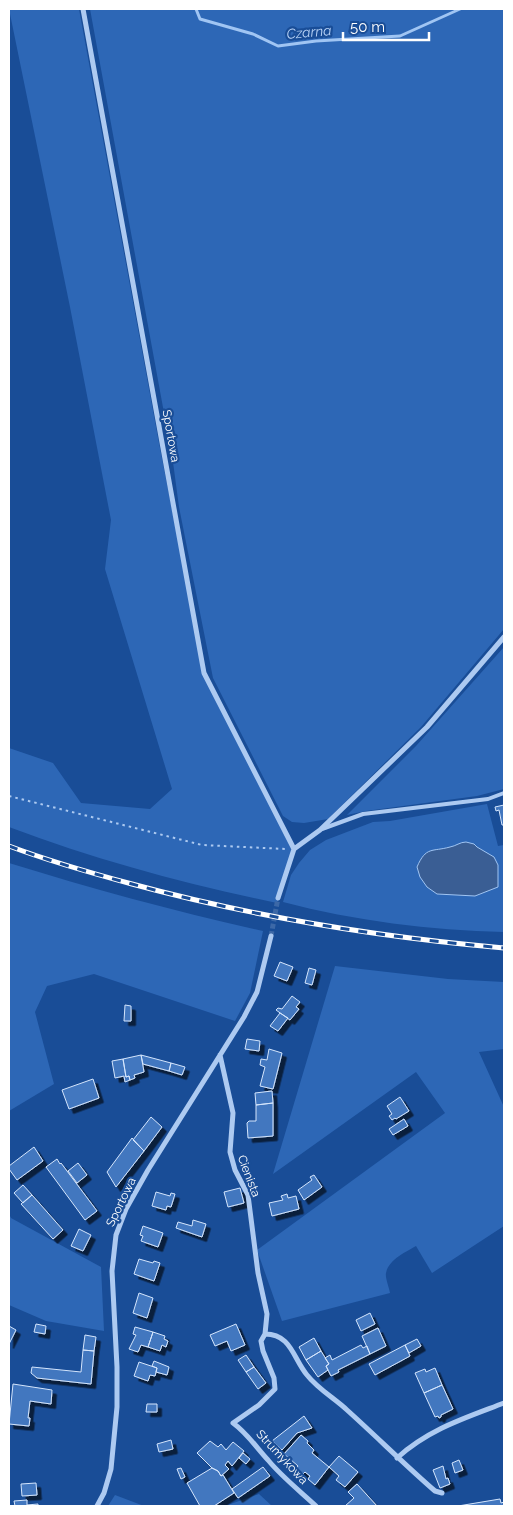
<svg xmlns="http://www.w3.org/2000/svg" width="513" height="1515" viewBox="0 0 513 1515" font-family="Raleway,sans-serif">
<defs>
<filter id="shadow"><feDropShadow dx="4.5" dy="4.5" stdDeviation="0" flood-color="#0009"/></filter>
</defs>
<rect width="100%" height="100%" fill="#194d97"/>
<!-- green -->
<path fill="#2d67b6" d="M9,9H79L159,443L204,673L294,849L277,903C186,884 96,860 9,827V748L53,763L81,803L150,809L172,789L105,569L111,520L70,307Z
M90,9H504V629L421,727L328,819L304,823L292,822L283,816L213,678L179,507L173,462Z
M504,647V789L477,796L366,811L347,815L416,746Z
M487,804L498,846L504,845V932C430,930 355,921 283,902L291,875L299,863L310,850L326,840L373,822L390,821Z
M9,863C93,889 177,912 263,931L250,993L235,1021L94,974L47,986L35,1012L54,1084L9,1111Z
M335,966L448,979L504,982V1049L479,1052L504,1107V1226L432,1273L416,1246C406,1252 389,1259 386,1273C385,1278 389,1287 390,1293L282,1321L257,1250L445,1113L416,1072L273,1174Z
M9,1214L11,1218L101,1267L104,1331L46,1321L9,1305Z
M259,1494L272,1506H225Z
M115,1495L144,1506H108Z"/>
<!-- water -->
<path fill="#3a5e94" stroke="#a0c5f3" d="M466,842L474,844L477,847L494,857L498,865V887L475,896L437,894L427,887L420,877L417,867C426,846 432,852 450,847C456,846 460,842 466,842Z"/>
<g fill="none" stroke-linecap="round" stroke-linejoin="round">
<!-- stream -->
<path stroke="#a0c5f3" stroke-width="3" d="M196,9L200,19L253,34L278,46L316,41L400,36L460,9"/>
</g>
<!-- building -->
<path fill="#4277bf" stroke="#d4e5fc" filter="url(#shadow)" d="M504,805V825H502L499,810L496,811L495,807Z
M280,962L293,967L287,981L274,976Z
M309,968L316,970L312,985L305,983Z
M292,996L300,1002L296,1007L299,1009L290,1020L276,1010L278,1008L282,1009Z
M125,1005L131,1006V1021H124Z
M280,1013L288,1018L278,1031L270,1026Z
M247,1039L260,1041L259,1051L245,1049Z
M269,1049L282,1053L273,1089L260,1086L265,1067L260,1065L261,1059L267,1060Z
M141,1055L171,1063L169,1071L143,1064Z
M141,1055L144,1072L134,1075L135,1078L130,1080L129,1076L126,1077L123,1059Z
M123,1059L126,1077L129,1076L130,1080L125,1082L124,1076L115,1078L112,1061Z
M171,1063L185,1067L182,1075L169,1071Z
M93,1079L99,1098L69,1109L62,1090Z
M272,1091L273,1103L256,1105L255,1093Z
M400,1097L409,1111L396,1119L395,1118L392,1120L389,1116L392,1114L387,1106Z
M273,1103V1136L248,1138L247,1123L249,1121H256V1105Z
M151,1117L162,1127L144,1151L133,1140Z
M404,1119L408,1126L393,1135L389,1129Z
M132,1138L144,1151L116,1187L107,1172Z
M34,1147L43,1161L17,1180L9,1169V1166Z
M57,1159L60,1164L61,1163L97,1211L85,1220L46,1167Z
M78,1163L87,1175L77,1183L68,1171Z
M314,1175L322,1187L304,1200L298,1190L312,1180L310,1177Z
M23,1185L32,1195L23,1203L14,1193Z
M240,1188L244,1203L228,1207L224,1192Z
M156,1192L170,1196L171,1193L175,1194L171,1207L167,1206L166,1210L152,1206Z
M287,1194L288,1198L296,1196L299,1209L272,1216L269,1203L283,1200L281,1196Z
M32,1195L63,1230L53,1239L21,1204Z
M193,1220L206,1224L202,1237L176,1228L178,1222L192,1226Z
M143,1226L163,1233L158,1247L141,1241L143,1236L140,1235Z
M79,1229L91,1235L83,1251L71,1246Z
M139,1259L153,1263L154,1261L160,1263L154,1281L134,1274Z
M139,1293L153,1298L147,1318L133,1313Z
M370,1313L375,1324L361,1331L356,1320Z
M36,1324L46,1326L45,1334L34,1332Z
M236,1324L245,1345L231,1351L227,1341L215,1346L210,1335Z
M9,1326L16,1330L9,1344Z
M135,1327L153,1332L148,1347L141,1345L138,1352L129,1349L136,1335L133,1334Z
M378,1328L386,1346L370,1354L362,1336Z
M153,1332L165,1336L164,1339L168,1341L166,1347L162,1345L160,1351L148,1347Z
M85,1335L96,1337L94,1351L83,1350Z
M314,1338L321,1351L306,1360L299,1347Z
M417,1339L421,1346L409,1353L405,1345Z
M361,1345L363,1348L367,1346L370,1354L338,1370L339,1372L331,1376L326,1366L329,1364L325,1358L330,1355L332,1360Z
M405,1345L410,1356L375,1375L369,1364Z
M83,1350L94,1351L91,1384L37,1378L31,1373L32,1367L81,1372Z
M321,1351L329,1364L326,1366L328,1370L318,1377L306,1360Z
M246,1355L254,1367L246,1372L238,1360Z
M154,1361L169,1367L167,1375L156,1372L157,1368L152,1366Z
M139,1362L157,1368L155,1376L150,1375L148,1381L134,1376Z
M254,1367L266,1383L258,1389L246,1372Z
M435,1368L442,1385L424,1393L415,1373L425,1369L426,1372Z
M13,1384L52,1390L51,1404L30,1401L28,1418H30L29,1426L9,1424Z
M442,1385L453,1409L441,1415V1417L439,1418L438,1416L435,1417L424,1393Z
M147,1404H157V1412H146Z
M304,1416L312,1428L297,1433L282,1450L272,1441Z
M301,1435L308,1441L307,1443L314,1450L312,1453L329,1467L315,1485L308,1479L310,1476L305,1472L302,1475L296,1469L298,1466L284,1454Z
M171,1440L173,1449L159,1452L157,1444Z
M210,1441L218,1447L221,1444L226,1450L233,1442L244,1451L232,1466L228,1461L225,1465L229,1469L221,1476L218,1471L212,1468L197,1453Z
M243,1453L250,1459L246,1464L239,1458Z
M339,1456L358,1472L345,1487L336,1480L339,1476L329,1467Z
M459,1460L463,1470L455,1473L452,1463Z
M443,1466L446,1479L448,1478L450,1484L440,1488L433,1470Z
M263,1467L270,1476L238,1498L232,1489Z
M181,1468L185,1477L181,1479L177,1469Z
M212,1468L218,1471L221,1476L223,1475L234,1493L214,1506H200L187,1483Z
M36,1483L37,1495L22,1496L21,1484Z
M357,1484L377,1506H345L354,1498L348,1492Z
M500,1499L501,1503L504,1502V1506H458Z
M27,1500V1505L38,1504V1506H15L14,1501Z"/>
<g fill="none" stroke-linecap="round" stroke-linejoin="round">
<!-- street-tunnel -->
<path stroke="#3c68a7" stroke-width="5" stroke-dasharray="5 2.5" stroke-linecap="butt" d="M271,936L278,898"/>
<!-- path -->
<path stroke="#adcaf1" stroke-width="2" stroke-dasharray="2.5 4" stroke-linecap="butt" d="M9,796L202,845L285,849"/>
<!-- lane -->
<path stroke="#adcaf1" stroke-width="4" d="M322,829L363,814L488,799L504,793"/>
<!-- street -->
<path stroke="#adcaf1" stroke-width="5" d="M83,9L204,673L294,849
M278,898L294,849L320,830L427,727L504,637
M220,1055L233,1113L230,1152L235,1170L248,1195L258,1273L267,1314L265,1334
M397,1458C429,1429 465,1418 504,1403
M97,1506L104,1493L111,1469L117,1407V1367L112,1271L116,1235L126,1209L148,1170L244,1017L257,992L271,936
M316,1506C300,1491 282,1477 268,1460C256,1447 247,1433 233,1423L259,1405L275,1389L274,1378L263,1351L261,1341L265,1334C291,1334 293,1358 307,1375C318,1389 334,1398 347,1410C377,1437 405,1465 435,1491L442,1493"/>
<defs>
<path id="rail" d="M9,846C49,861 91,873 132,884C254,917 378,937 504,948"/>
</defs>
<!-- rail casing -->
<use href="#rail" stroke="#fff" stroke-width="5"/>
<!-- rail -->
<use href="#rail" stroke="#194d97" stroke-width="3" stroke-dasharray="9" stroke-linecap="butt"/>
</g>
<g text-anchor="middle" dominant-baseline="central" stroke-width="4.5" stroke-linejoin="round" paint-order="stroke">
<!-- street labels -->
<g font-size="12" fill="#fff" stroke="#194d97">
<text transform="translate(171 436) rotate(80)">Sportowa</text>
<text transform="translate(249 1176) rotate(69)">Cienista</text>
<text transform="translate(121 1202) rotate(-64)">Sportowa</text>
<text transform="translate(282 1457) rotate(47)">Strumykowa</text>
</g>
<!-- water labels -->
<g font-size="14" font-style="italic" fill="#bad4f7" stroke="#194d97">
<text transform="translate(309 32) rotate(-5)">Czarna</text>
</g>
</g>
<!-- border -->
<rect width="513" height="1515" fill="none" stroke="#ffffff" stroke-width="20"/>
<!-- scale -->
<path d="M343 32v8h86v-8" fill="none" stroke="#ffffff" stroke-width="2.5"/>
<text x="350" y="32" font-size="15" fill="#ffffff" stroke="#194d97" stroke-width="4" paint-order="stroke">50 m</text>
</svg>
